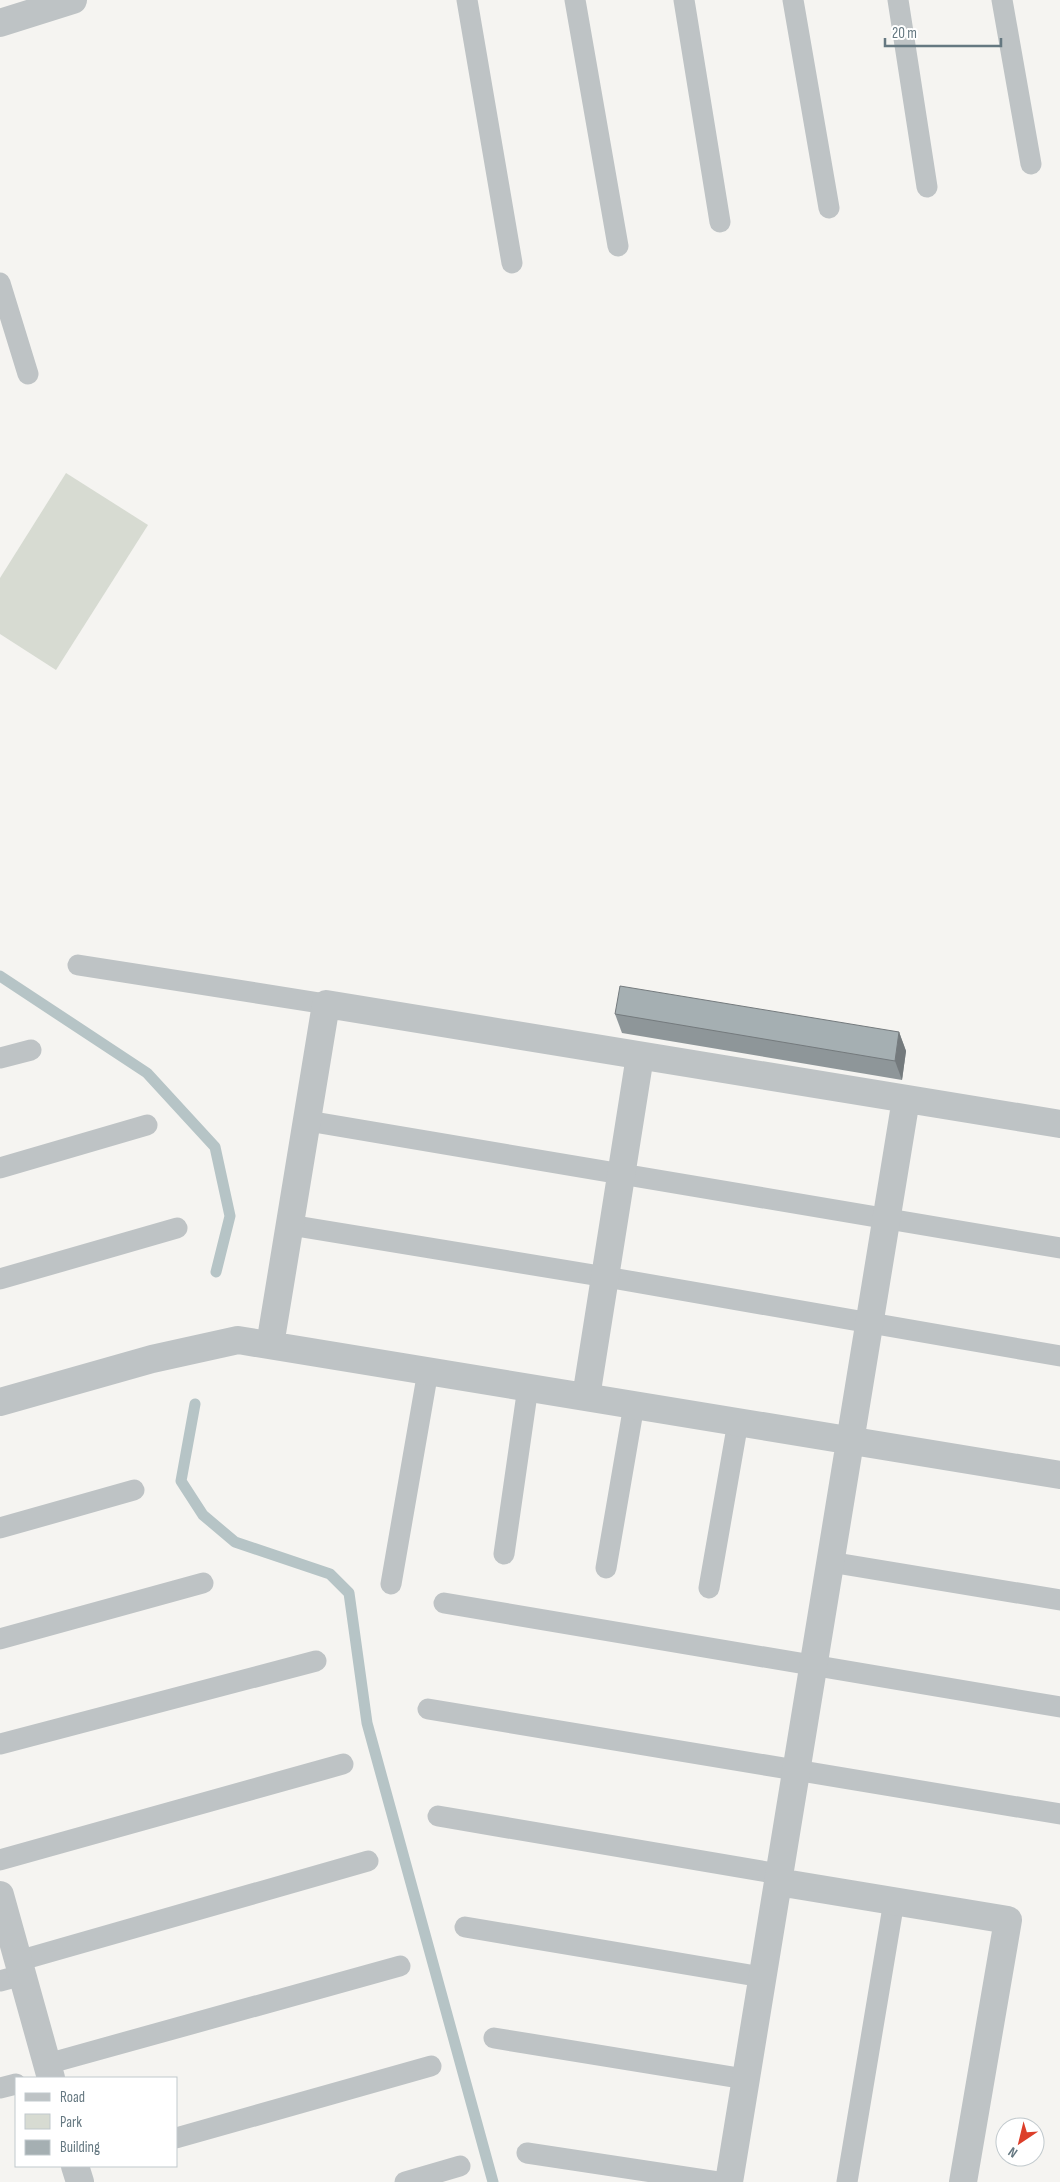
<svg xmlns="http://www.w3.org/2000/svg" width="1060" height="2182" viewBox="0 0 1060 2182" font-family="'Sofia Sans Condensed',sans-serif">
<rect width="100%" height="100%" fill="#f5f4f1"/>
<!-- green -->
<path fill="#d7dbd2" d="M66,473L148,525L56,670L0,634V578Z"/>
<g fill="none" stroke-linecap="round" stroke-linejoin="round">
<!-- stream -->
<path stroke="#b6c4c6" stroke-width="11" d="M0,976L147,1073L215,1147L230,1216L216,1272
M195,1404L181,1481L203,1515L235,1542L330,1574L349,1593L367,1723L493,2182"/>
<!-- service -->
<path stroke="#bec3c5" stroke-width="21" d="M467,0L512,263
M575,0L618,246
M684,0L720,222
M793,0L829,208
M898,0L927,187
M1002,0L1031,164
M0,283L28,374
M78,965L326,1004
M0,1058L31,1050
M308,1121L1060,1248
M0,1168L147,1125
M290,1225L606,1277L1060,1356
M0,1279L177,1228
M0,1528L134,1490
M504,1554L528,1387
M830,1562L1060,1600
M606,1568L634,1405
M391,1584L428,1371
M709,1588L738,1422
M444,1603L1060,1707
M0,1639L203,1583
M428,1709L1060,1814
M0,1744L316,1661
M438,1816L779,1874
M0,1860L343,1764
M465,1927L762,1977
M18,1961L368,1861
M0,1981L22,1975
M494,2038L745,2079
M47,2064L400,1966
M0,2088L16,2084
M176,2138L431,2066
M527,2153L718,2182
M405,2182L460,2166
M847,2182L894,1901"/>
<!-- minor -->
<path stroke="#bec3c5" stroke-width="28" d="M0,23L73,0
M270,1345L326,1004L1060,1124
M586,1397L640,1056
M0,1402L152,1359L238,1340L1060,1475
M778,1882L1008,1920L963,2182
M0,1895L51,2078
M75,2166L80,2182
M729,2182L906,1099"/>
</g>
<!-- wall -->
<path fill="#8e9699" d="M615,1014L899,1032L906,1051L902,1080L622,1033Z"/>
<!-- shaded-wall -->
<path fill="#747a7d" d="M899,1032L906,1051L902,1080L895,1061Z"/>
<!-- building -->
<path fill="#a5afb2" stroke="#747a7d" d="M620,986L899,1032L895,1061L615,1014Z"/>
<!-- legend -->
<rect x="15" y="2077" width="162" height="90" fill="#ffffff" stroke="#c1c9cd"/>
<rect x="25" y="2093" width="25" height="8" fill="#bec3c5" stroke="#c1c9cd"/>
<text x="60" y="2102" font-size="15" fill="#657881">Road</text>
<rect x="25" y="2114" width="25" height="15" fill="#d7dbd2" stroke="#c1c9cd"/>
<text x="60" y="2127" font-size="15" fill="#657881">Park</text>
<rect x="25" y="2140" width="25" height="15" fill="#a5afb2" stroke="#c1c9cd"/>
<text x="60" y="2152" font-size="15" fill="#657881">Building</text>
<!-- north arrow -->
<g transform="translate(1020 2142) rotate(215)"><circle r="24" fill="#ffffff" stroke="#c1c9cd"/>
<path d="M0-4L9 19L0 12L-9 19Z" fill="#dc3e2a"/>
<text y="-8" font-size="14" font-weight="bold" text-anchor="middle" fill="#657881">N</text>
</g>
<!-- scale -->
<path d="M885 38v8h116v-8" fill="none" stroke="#657881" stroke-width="2.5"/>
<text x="892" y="38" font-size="15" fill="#657881" stroke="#ffffff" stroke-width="4" paint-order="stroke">20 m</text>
</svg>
